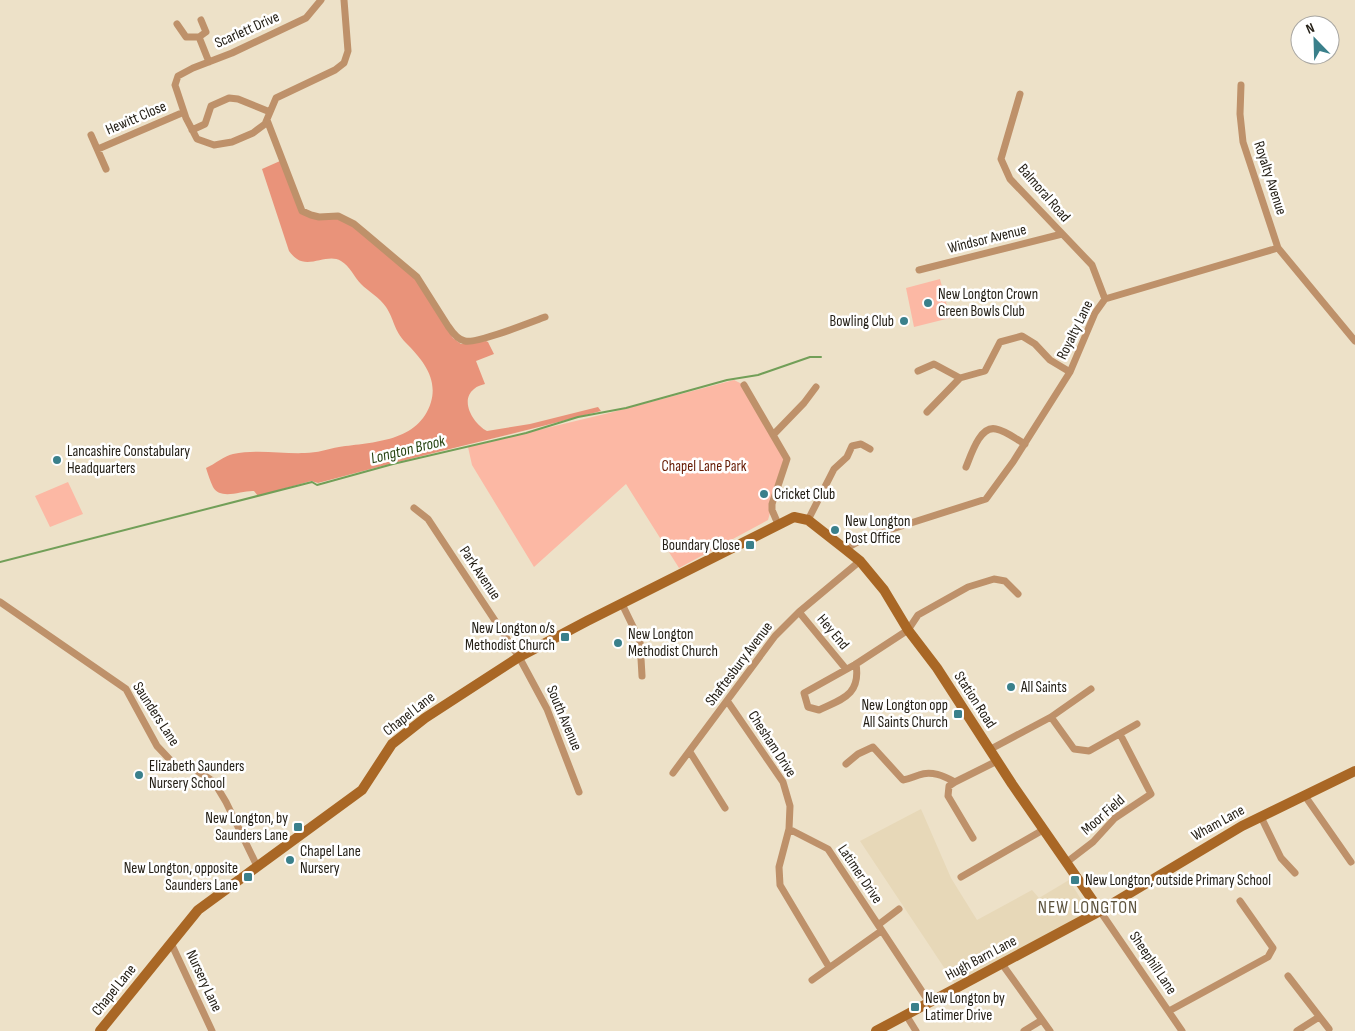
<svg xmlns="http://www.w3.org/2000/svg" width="1355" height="1031" viewBox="0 0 1355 1031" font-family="'Sofia Sans Condensed',sans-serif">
<rect width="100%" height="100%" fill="#ede1c8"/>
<!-- built -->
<path fill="#e7d8b8" d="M921,809L951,878L977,920L1032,890L1039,898L1069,880L1089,912L955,984L860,841Z"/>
<!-- green -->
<path fill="#fcb8a4" d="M940,279L950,318L914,327L906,288Z
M734,380L744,385L786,456L768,520L679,568L626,484L534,567L472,465L468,447L609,413Z
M68,482L83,514L50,527L35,496Z"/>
<!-- forest -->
<path fill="#e9937a" d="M280,161L299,210L335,218L351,224L415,278L453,338L461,344L486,341L488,342L494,354L476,361L485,384C482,385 477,386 474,389C459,401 474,424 487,431L530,424L598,407L601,411C507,436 412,457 318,483L311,481L258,496L254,491C242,490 221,501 213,487C210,481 208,474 206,468C215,464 224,456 233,454C257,449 282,454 305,453C317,453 328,449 339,447C373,442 419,442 431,402C438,378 422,359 406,343C393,329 395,321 386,307C380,298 368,291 361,284C354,277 350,266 341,261C328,253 310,268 297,259C294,257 291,254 289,251L262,169Z"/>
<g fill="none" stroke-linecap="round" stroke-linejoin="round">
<!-- stream -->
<path stroke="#729f58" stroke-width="2" d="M0,562L312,482L317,485L393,464L526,433L578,417L626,408L727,380L758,375L810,357H821"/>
<!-- street -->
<path stroke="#be916a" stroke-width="7" d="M321,0L306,18L232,53L193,68L178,76L175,85L186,118L197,139L214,145L232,142L253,133L265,124L276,98L335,70L344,63L348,51L344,0
M201,20L206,32L199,37L209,62
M177,24L186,37H199
M1241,85L1240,114L1243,142L1278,248L1355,341
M1020,94L1001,159L1010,179L1092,265L1105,299
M267,120L302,211L311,215L319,217L338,216L354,224L366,234L417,277L448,326C452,332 458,340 465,341C477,344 531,322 545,317
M192,130L205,124L211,106L229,98L238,99L270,112
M91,135L106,169
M98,149L184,112
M919,270L1062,234
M918,371L934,364L960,378
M744,385L787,459L772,504V510L778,524
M927,412L960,378L985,371L1000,342L1022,336L1035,344L1050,360L1070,372
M773,435L804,403L816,387
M966,467C971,455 980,425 996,429C1006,431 1016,439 1025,444
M414,508L428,519L519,657L547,709L579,792
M808,520L834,469L847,457L852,446L861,444L870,449
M845,549L867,537L986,499L1013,462L1070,372L1095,313L1105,299L1278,248
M0,602L126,689L157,746L173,763L196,770L214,782L226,802L257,866
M622,604L640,641L642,676
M799,612L846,669
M856,664C861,695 842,699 819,710L808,707L804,693L856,664L908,630L918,615L968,587L994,579L1005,581L1018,594
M728,702L783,782L790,806L789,829L779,867L780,885L829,967
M1051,717L1074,749L1089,751L1137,724
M989,750L1051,717L1091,689
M690,752L725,808
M846,764L858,754L873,747L903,780C909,779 913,777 919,775C931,770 944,776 955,782L997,761
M673,773L775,636L799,612L860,561
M955,782L949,786L948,796L973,838
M1305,796L1351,862
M1261,817L1281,858L1295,873
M789,829L828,849L929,1002
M1067,862L1093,842L1115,818L1151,794L1120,734
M961,877L1043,830
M1100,911L1182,1031
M878,925L899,909
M171,943L212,1031
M1002,964L1050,1031
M1288,976L1329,1029
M812,980L881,931
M1169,1011L1268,957L1273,948L1240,901
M906,1015L916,1031
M1024,1031L1042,1020
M1297,1031L1319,1017"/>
<!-- secondary -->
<path stroke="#a96725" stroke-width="10" d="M100,1031L198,910L362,790L392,744L425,718L519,657L587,621L794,517L808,520L845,549L860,561L884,590L908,630L937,668L1012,784L1100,911
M876,1031L1100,911L1242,826L1355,771"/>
</g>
<!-- markers -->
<g fill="#3a808b" stroke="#fff" stroke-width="2">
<circle cx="928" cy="303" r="5"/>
<circle cx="904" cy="321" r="5"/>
<circle cx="57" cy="460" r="5"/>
<circle cx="764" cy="494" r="5"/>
<circle cx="835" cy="530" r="5"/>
<rect x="745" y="540" width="10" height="10" rx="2.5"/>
<rect x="560" y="632" width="10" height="10" rx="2.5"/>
<circle cx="618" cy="643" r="5"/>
<circle cx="1011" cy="687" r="5"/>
<rect x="953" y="709" width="10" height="10" rx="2.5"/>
<circle cx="139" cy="775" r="5"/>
<rect x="293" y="822" width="10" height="10" rx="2.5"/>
<circle cx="290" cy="860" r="5"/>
<rect x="243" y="872" width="10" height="10" rx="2.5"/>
<rect x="1070" y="875" width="10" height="10" rx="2.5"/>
<rect x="910" y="1002" width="10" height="10" rx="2.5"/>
</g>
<g text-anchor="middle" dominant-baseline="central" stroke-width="5" stroke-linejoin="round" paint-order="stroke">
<!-- street labels -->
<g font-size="15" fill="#252017" stroke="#fff">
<text transform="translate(247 30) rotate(-24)">Scarlett Drive</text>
<text transform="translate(136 118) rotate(-23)">Hewitt Close</text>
<text transform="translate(1270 178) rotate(72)">Royalty Avenue</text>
<text transform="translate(1044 193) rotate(49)">Balmoral Road</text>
<text transform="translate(987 239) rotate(-14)">Windsor Avenue</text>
<text transform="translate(1075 330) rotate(-64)">Royalty Lane</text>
<text transform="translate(480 573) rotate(56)">Park Avenue</text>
<text transform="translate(833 632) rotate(50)">Hey End</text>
<text transform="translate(739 664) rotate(-53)">Shaftesbury Avenue</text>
<text transform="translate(975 700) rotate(57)">Station Road</text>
<text transform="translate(156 714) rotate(57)">Saunders Lane</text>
<text transform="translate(409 714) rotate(-38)">Chapel Lane</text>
<text transform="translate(564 718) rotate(67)">South Avenue</text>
<text transform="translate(772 744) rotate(57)">Chesham Drive</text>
<text transform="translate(1103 815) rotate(-41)">Moor Field</text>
<text transform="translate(1218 823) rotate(-29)">Wham Lane</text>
<text transform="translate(860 874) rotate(56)">Latimer Drive</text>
<text transform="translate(981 958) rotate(-28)">Hugh Barn Lane</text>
<text transform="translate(1153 963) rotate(56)">Sheephill Lane</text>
<text transform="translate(204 981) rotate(65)">Nursery Lane</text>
<text transform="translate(114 990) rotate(-51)">Chapel Lane</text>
</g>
<!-- poi labels -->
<g font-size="15" fill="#252017" stroke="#fff" text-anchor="start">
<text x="938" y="294">New Longton Crown<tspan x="938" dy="17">Green Bowls Club</tspan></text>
<text x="894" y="321" text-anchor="end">Bowling Club</text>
<text x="67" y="451">Lancashire Constabulary<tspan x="67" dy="17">Headquarters</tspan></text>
<text x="774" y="494">Cricket Club</text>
<text x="845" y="521">New Longton<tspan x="845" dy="17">Post Office</tspan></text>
<text x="740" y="545" text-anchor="end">Boundary Close</text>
<text x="555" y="628" text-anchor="end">New Longton o/s<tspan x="555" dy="17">Methodist Church</tspan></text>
<text x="628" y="634">New Longton<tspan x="628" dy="17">Methodist Church</tspan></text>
<text x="1021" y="687">All Saints</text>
<text x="948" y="705" text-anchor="end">New Longton opp<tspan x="948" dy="17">All Saints Church</tspan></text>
<text x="149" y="766">Elizabeth Saunders<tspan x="149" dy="17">Nursery School</tspan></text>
<text x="288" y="818" text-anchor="end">New Longton, by<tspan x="288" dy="17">Saunders Lane</tspan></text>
<text x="300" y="851">Chapel Lane<tspan x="300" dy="17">Nursery</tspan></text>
<text x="238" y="868" text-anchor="end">New Longton, opposite<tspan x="238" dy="17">Saunders Lane</tspan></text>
<text x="1085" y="880">New Longton, outside Primary School</text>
<text x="925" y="998">New Longton by<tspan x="925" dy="17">Latimer Drive</tspan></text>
</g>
<!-- park labels -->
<g font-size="15" fill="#661b03" stroke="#fff">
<text x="704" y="466">Chapel Lane Park</text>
</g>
<!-- water labels -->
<g font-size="16" font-style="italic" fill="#264311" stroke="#fff">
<text transform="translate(408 450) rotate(-14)">Longton Brook</text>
</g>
<!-- quarter labels -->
<g font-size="18" letter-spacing="1" fill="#5d533d" stroke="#fff">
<text x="1088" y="907">NEW LONGTON</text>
</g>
</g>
<!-- north arrow -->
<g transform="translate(1315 40) rotate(337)"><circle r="24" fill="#ffffff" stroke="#a8a6a2"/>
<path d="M0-4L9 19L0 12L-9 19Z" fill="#3a808b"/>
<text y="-8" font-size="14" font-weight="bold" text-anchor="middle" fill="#252017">N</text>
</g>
</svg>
